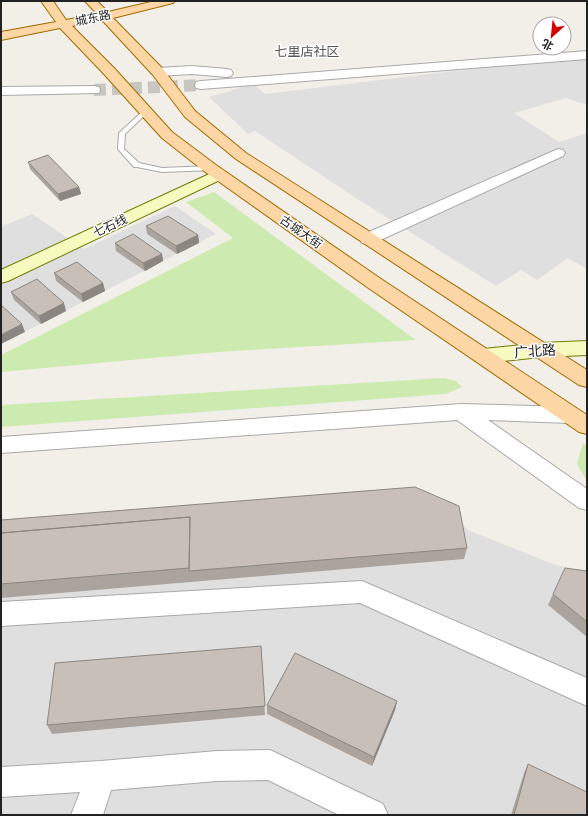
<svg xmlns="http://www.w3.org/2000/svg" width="588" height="816" viewBox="0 0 588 816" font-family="'Roboto Condensed','Noto Sans SC',sans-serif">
<rect width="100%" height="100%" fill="#f2efe9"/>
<!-- residential -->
<path fill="#e0dfdf" d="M587,55V105L566,98L514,113L559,142L587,133V269L568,258L537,280L521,270L496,286L359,200L255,131L248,134L209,97L253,84L265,94Z
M175,206L216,234L1,344V227L32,214L84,249Z
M456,517L468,530L555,565L587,571V815H1V531Z"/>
<!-- grass -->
<path fill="#cdebb0" d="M214,192L416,340L218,352L1,372V355L233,238L186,202Z
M444,378L456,381L462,387L446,394L1,427V405Z
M583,443L587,446V481L577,464Z"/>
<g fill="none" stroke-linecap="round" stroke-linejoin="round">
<!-- street-tunnel -->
<path stroke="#c8c6c1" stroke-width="12" stroke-dasharray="12 6" stroke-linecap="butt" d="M94,90L201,85"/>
<defs>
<path id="lane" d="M143,111L148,112L125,134L124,149L139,163L162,168L210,166H213V170L162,172L137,167H134L118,149L119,133Z"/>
<path id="street" d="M587,51V59L201,89L196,88L195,85L196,82L201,81Z
M192,66L227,69L231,70L233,73L231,76L227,77L192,74L158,76L154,75L152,72L154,69L158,68Z
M94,86L99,87L100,90L99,93L1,95V87Z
M558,149L563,150L565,153L563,156L374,243L368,244L362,243L360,239L362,235Z
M461,404L570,407L577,410L581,415L577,420L570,423L488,420L587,489V510L579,508L457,420L1,453V437Z
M362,581L587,678V706L360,603L1,626V602Z
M270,750L383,804L388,815H339L268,780L217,781L111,790L103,815H71L80,792L1,797V767L101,761L217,751Z"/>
<path id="secondary" d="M218,170L224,172L226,175L224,178L8,281L1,283V270Z
M587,341V355L541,357L483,363L476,361L473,356L476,351L483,349L541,343Z"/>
<path id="primary" d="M41,1H53L66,20L97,14L85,1H97L108,12L155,1H175L173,3L113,18L163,69L195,111L246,153L587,370V387L579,385L236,159L185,117L153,75L102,20L72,26L114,68L172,132L216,165L381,279L587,415V434L579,432L367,287L204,171L162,138L104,74L60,28L1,40V32L56,22Z"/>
</defs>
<!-- lane casing -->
<use href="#lane" stroke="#a9a9a9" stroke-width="2"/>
<!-- street casing -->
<use href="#street" stroke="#a9a9a9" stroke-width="2"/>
<!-- secondary casing -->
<use href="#secondary" stroke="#707d05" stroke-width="2"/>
<!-- primary casing -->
<use href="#primary" stroke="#a06b00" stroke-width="2"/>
<!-- lane -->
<use href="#lane" fill="#fff" fill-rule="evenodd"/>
<!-- street -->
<use href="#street" fill="#fff" fill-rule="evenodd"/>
<!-- secondary -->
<use href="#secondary" fill="#f7fabf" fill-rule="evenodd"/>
<!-- primary -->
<use href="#primary" fill="#fcd6a4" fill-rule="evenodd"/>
</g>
<!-- wall -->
<path fill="#aba49e" d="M28,162L79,187L81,194L60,201L30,169Z
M146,226L198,235L199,243L177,254L147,234Z
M115,243L162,254L163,261L145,271L116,251Z
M54,273L103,283L105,291L83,302L56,281Z
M11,292L66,311L41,324L14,300Z
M1,520L467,548L464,559L1,598Z
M587,571V637L548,605L553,594Z
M261,646L265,715L52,734L47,725Z
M397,701L395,710L372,766L267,714V705Z
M528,764L587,815H511L524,773Z"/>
<!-- shaded-wall -->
<path fill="#8b8681" d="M79,187L81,194L60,201L58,194Z
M198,235L199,243L177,254L176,246Z
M162,254L163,261L145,271L143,263Z
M103,283L105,291L83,302L81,294Z
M64,303L66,311L41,324L39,316Z
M22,324L25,332L1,344V335Z
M397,701L395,710L372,766L374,757Z"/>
<!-- building -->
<path fill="#c7bfb8" stroke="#8b8681" d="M48,155L79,187L58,194L28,162Z
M168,216L198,235L176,246L146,226Z
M133,234L162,254L143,263L115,243Z
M77,262L103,283L81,294L54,273Z
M37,279L64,303L39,316L11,292Z
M1,305L22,324L1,335Z
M415,487L459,506L467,548L189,571L190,517L1,533V520Z
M190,517L189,568L1,584V533Z
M565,568L587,571V622L553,594Z
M261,646L265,706L47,725L55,663Z
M295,653L397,701L374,757L267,705Z
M528,764L587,792V815H514Z"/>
<g text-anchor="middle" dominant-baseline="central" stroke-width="3" stroke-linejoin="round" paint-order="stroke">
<!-- far-street labels -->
<g font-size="12" fill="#222" stroke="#fff">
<text transform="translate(93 18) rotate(-12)">城东路</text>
<text transform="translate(110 226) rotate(-25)">七石线</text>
<text transform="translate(301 232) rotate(35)">古城大街</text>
</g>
<!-- far-quarter labels -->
<g font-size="13" fill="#555" stroke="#fff">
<text x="307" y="51">七里店社区</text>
</g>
<!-- street labels -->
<g font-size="14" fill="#222" stroke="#fff">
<text transform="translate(535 351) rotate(-4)">广北路</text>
</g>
</g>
<!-- border -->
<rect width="588" height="816" fill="none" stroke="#222222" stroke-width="4"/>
<!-- north arrow -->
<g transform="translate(552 36) rotate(207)"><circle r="19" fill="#ffffff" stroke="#a7a7a7"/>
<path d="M0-3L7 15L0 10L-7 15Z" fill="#d40000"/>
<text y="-6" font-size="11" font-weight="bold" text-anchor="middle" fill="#222222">北</text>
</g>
</svg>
